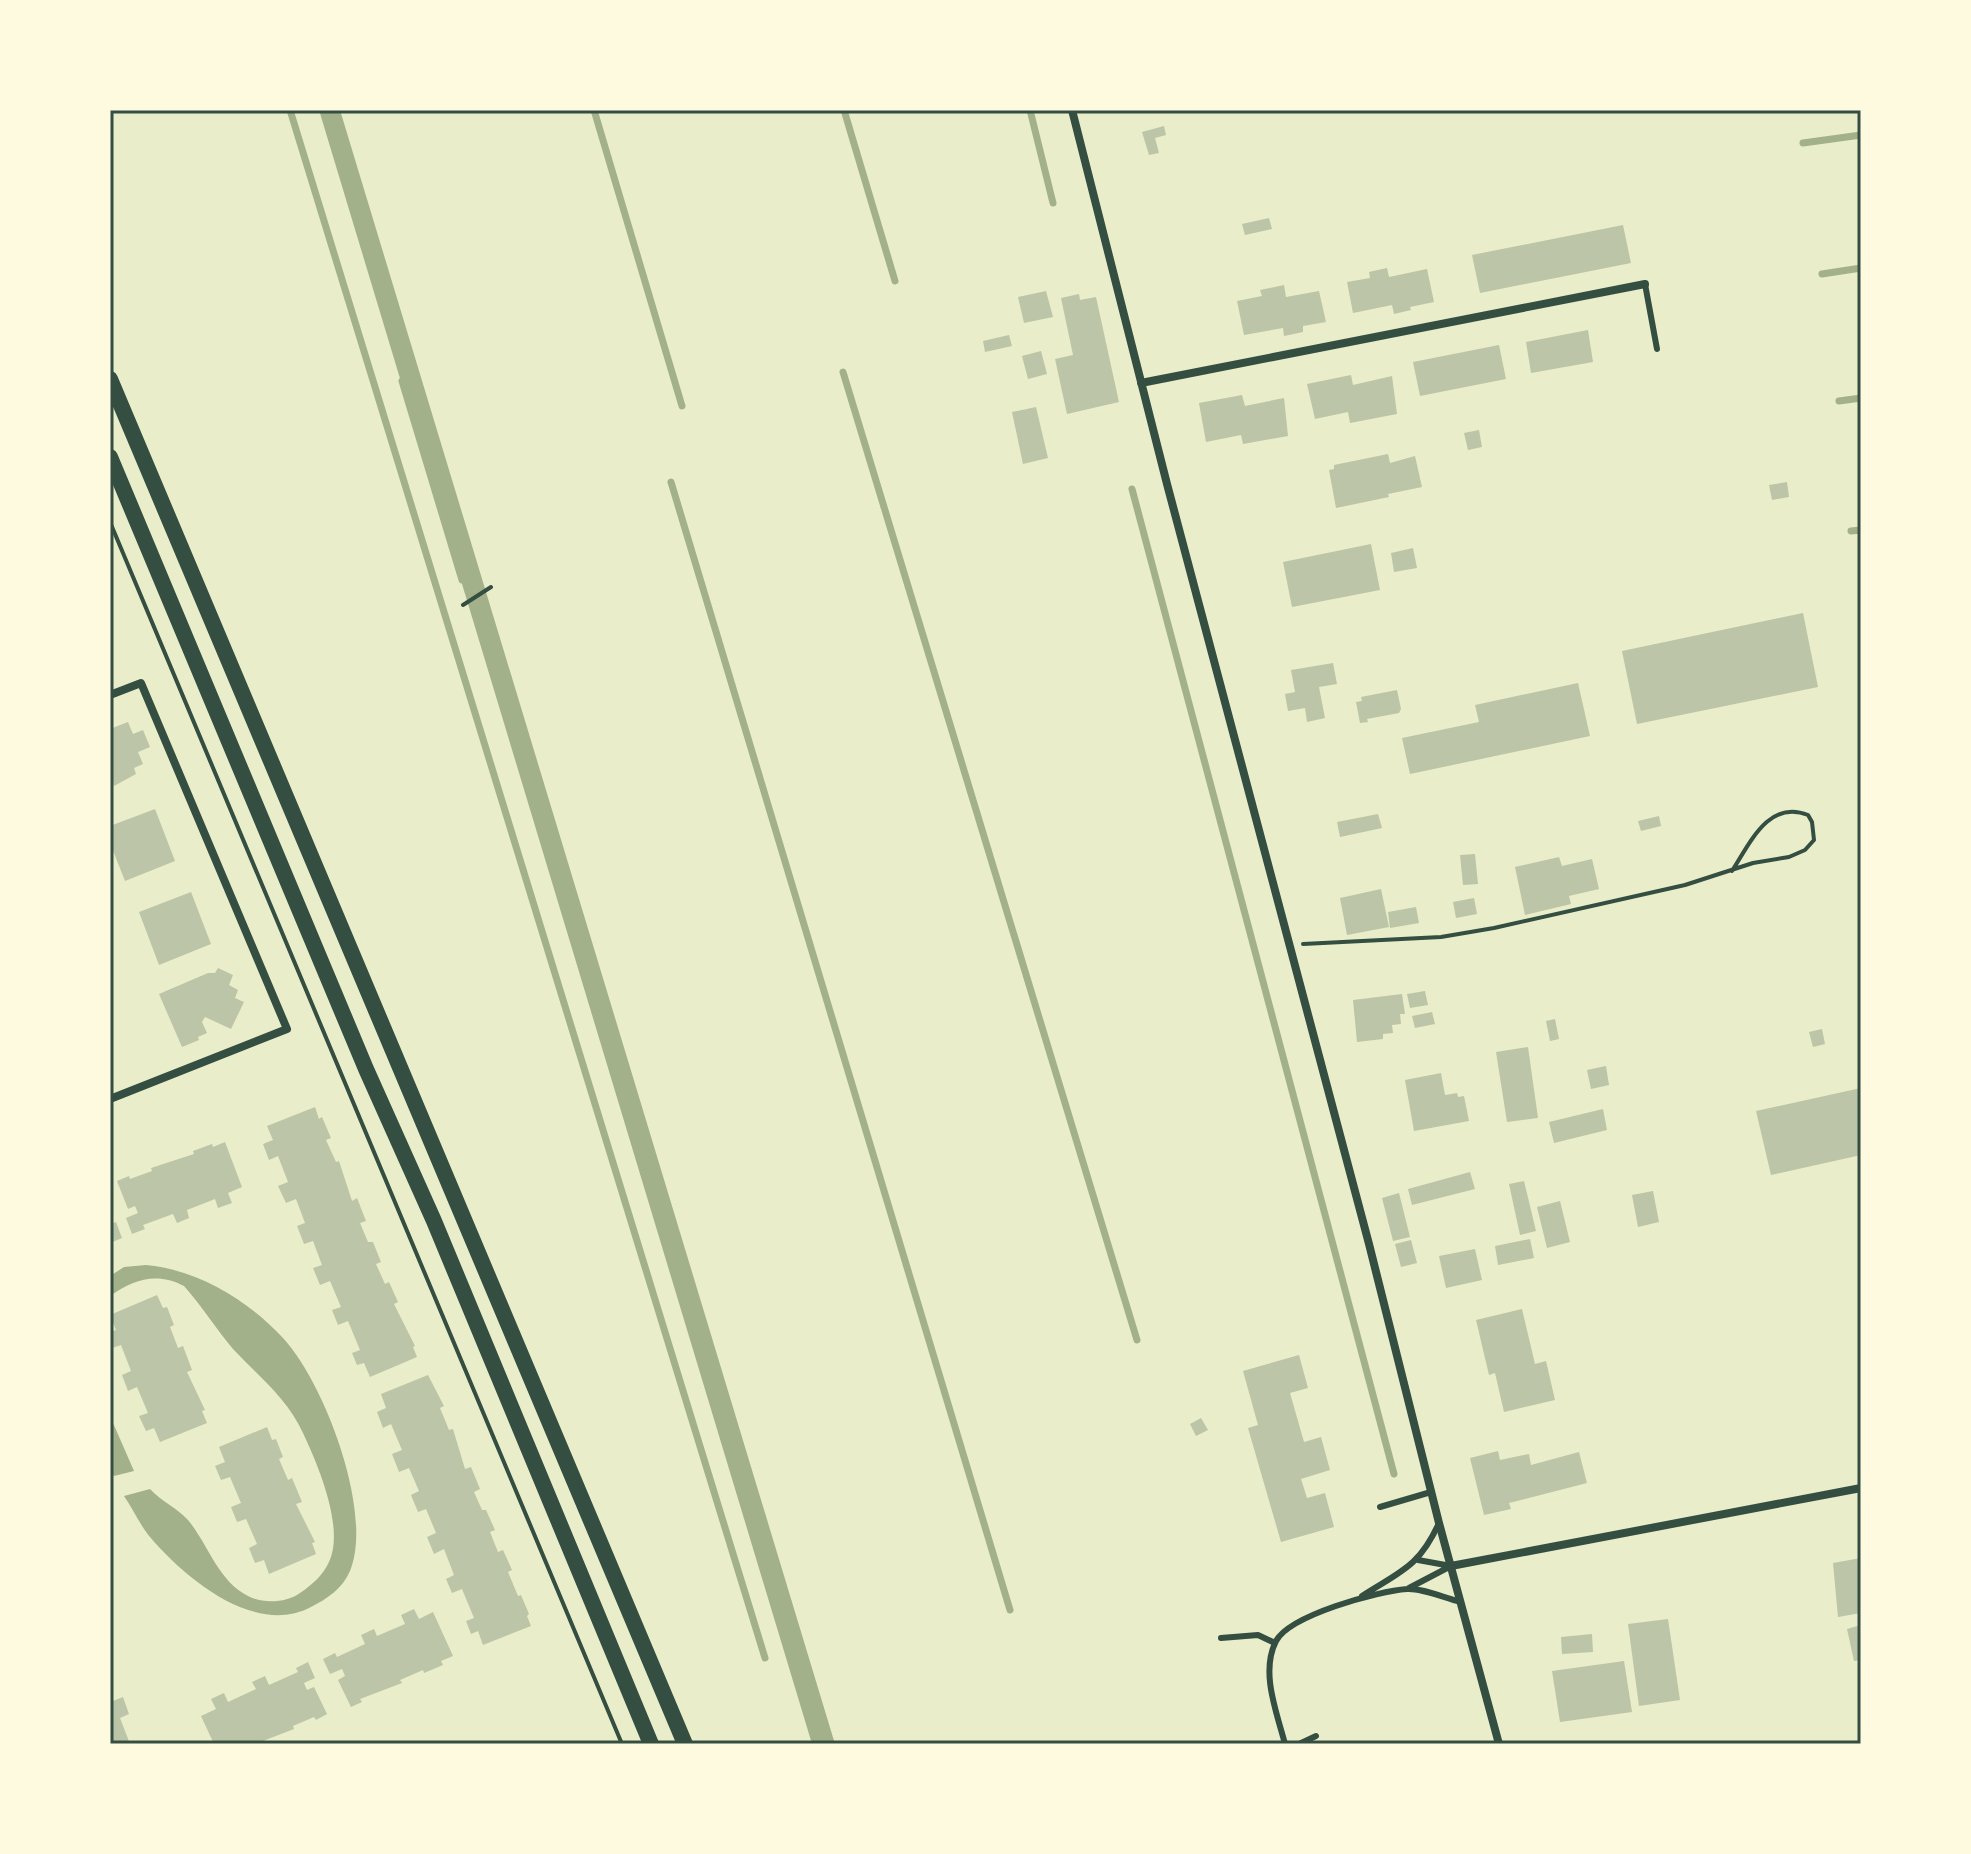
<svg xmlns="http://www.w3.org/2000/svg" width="1971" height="1854" viewBox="0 0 1971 1854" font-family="'DejaVu Sans',sans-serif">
<rect width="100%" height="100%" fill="#e9edc9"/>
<!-- water -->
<path fill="#a3b18a" d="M319,110H340L835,1744H812Z
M146,1265C198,1270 248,1300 283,1338C324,1382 374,1512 350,1571C343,1588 327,1599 311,1607C255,1637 185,1578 150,1537C140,1525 133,1509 124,1496L150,1489C161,1501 177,1508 188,1520C208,1544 218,1581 248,1596C263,1604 286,1603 300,1593C312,1585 323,1575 329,1562C345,1528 318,1465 303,1433C287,1398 258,1376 233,1349C216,1329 202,1306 184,1286C157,1272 134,1279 110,1296V1276L124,1267Z
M110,1416L134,1471L114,1476L110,1470Z"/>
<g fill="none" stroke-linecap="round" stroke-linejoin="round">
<!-- stream -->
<path stroke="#a3b18a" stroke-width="7" d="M290,110L765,1658
M594,110L682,406
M844,110L895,281
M1030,110L1053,203
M1803,143L1861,135
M1822,274L1861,268
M843,372L1137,1340
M402,381L462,580
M1839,401L1861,398
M671,482L1010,1610
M1132,489L1394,1474
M1851,531L1861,530"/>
</g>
<!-- building -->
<path fill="#bcc5a7" d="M1164,126L1166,135L1155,138L1159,153L1149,155L1142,132Z
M1269,218L1272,229L1245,235L1242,224Z
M1623,225L1631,263L1480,293L1472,255Z
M1387,268L1389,277L1427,269L1434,302L1410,307L1411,310L1394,314L1392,305L1353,313L1347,282L1370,278L1369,272Z
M1284,285L1286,297L1319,291L1326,322L1303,326V332L1284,336L1283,328L1244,335L1237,301L1262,296L1260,290Z
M1046,291L1053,317L1024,323L1018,297Z
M1079,294L1080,300L1096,297L1119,402L1067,414L1055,359L1073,355L1061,298Z
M1588,330L1593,362L1531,373L1526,342Z
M1009,335L1012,346L985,352L983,341Z
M1499,345L1506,379L1420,396L1413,362Z
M1041,351L1047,374L1028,379L1022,356Z
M1351,375L1353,385L1392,376L1397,414L1350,423L1348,412L1315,419L1307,384Z
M1242,395L1245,406L1284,398L1288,436L1243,444L1241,435L1206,442L1199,403Z
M1036,407L1048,458L1023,464L1012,412Z
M1479,430L1482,447L1468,450L1464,433Z
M1388,454L1390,463L1415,456L1422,487L1388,494L1389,497L1336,508L1329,470L1334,469V465Z
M1787,482L1789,497L1772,500L1769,485Z
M1371,544L1380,590L1292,607L1283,562Z
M1413,548L1417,568L1394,572L1391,553Z
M1803,613L1818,687L1637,724L1622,651Z
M1333,663L1337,684L1319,687L1325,718L1307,722L1305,708L1288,711L1285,694L1295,692L1291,670Z
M1578,683L1590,736L1410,774L1402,738L1479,722L1475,705Z
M1397,690L1401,709L1399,713L1367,719L1368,722L1360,723L1356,702L1362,701L1361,697Z
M128,722L133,734L143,730L150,747L138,752L143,764L134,768L136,774L114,786L110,776V729Z
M155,809L175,861L125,881L110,843V826Z
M1378,814L1382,828L1340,837L1337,822Z
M1659,816L1661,826L1641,831L1638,821Z
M1475,854L1478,884L1463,885L1460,855Z
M1559,857L1562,866L1592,859L1599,889L1569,896L1571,904L1525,915L1515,867Z
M1381,889L1389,927L1347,935L1340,898Z
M191,892L211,944L159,965L139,912Z
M1474,898L1477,914L1456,918L1453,902Z
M1416,907L1419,923L1390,928L1388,912Z
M218,968L233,975L229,985L238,990L235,998L244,1002L231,1029L205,1017L202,1022L207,1033L198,1037L199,1040L182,1047L159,994L208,973H215Z
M1425,991L1428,1005L1410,1008L1407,994Z
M1402,994L1405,1014H1400L1401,1024L1392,1025L1393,1033L1383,1034V1039L1357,1042L1353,1000Z
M1432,1012L1435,1024L1415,1028L1412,1016Z
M1555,1019L1559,1039L1550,1041L1546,1021Z
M1822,1029L1825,1044L1813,1047L1809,1032Z
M1528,1047L1538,1118L1507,1122L1496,1052Z
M1606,1066L1609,1085L1591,1089L1587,1070Z
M1441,1073L1445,1095L1457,1093L1458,1097L1464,1096L1469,1121L1414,1131L1405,1080Z
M1861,1088V1155L1771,1175L1756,1111Z
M315,1107L319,1119L322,1117L331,1138L326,1140L336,1162L339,1161L352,1201L357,1198L366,1221L360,1223L368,1242H373L381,1262L376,1264L385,1284L389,1282L398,1302L394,1304L415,1346L413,1347L417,1357L370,1377L364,1363L357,1365L352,1353L360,1350L348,1321L338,1325L332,1310L341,1307L330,1281L320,1285L313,1268L322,1265L313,1241L304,1244L297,1226L305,1223L296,1199L286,1203L278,1186L288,1182L278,1156L269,1160L263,1144L273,1140L267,1126Z
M1603,1109L1607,1130L1554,1143L1549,1122Z
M225,1142L242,1187L228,1193L232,1203L218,1208L215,1199L187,1210L189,1218L177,1223L173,1214L143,1225L145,1229L132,1234L126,1218L138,1213L135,1206L128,1209L117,1181L129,1176L130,1179L152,1171L151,1168L194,1154L193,1151L212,1144L213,1147Z
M1470,1172L1475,1189L1412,1205L1408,1189Z
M1524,1181L1536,1231L1520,1235L1509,1184Z
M1653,1191L1659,1222L1638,1227L1632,1195Z
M1399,1193L1410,1237L1393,1241L1382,1198Z
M1560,1201L1570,1242L1547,1248L1537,1207Z
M116,1222L122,1238L110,1243V1224Z
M1530,1239L1534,1258L1498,1265L1495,1246Z
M1411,1240L1417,1263L1401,1267L1395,1244Z
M1475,1249L1482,1280L1446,1288L1439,1256Z
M157,1295L163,1308L167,1307L174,1325L170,1327L178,1348L183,1346L192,1370L187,1372L205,1410L202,1411L207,1423L160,1442L154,1428L146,1431L139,1416L148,1413L137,1387L128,1391L122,1375L131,1371L121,1345L112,1348L110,1343V1332L116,1330L110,1315Z
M1522,1309L1535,1364L1546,1361L1555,1400L1504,1412L1495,1373L1489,1375L1476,1320Z
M1299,1355L1308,1388L1290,1393L1304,1442L1321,1437L1330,1470L1301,1479L1307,1498L1325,1493L1334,1527L1281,1542L1248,1428L1258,1425L1243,1371Z
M428,1375L444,1406L440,1408L449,1430L453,1429L465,1469L471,1467L480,1489L474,1492L482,1510H486L495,1530L490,1532L498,1552L503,1550L512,1570L508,1572L518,1596L521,1595L529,1614L527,1616L531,1626L483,1645L478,1631L471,1634L466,1621L474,1618L462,1589L452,1593L446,1579L454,1575L444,1549L434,1554L427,1537L436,1533L426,1509L418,1512L411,1495L419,1491L409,1468L399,1472L392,1454L402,1450L391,1424L383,1428L377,1412L386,1408L381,1394Z
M1201,1418L1208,1430L1196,1436L1190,1424Z
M267,1427L272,1440L276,1439L283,1457L279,1459L288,1480L292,1478L302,1502L296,1504L315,1542L312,1543L316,1554L269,1574L264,1560L255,1563L249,1548L257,1544L246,1519L237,1522L231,1507L241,1503L230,1477L221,1480L215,1466L225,1462L219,1447Z
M1498,1451L1500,1460L1529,1454L1531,1465L1579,1452L1587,1483L1509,1503L1511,1509L1484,1515L1470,1458Z
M1861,1558V1613L1838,1617L1833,1563Z
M414,1609L419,1619L433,1612L453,1656L441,1661L443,1665L424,1673L423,1670L400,1680L402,1683L360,1699L362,1702L351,1707L338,1680L345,1676L342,1669L330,1674L323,1659L335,1653L337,1657L365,1644L361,1635L374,1629L377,1636L405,1624L401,1615Z
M1668,1619L1680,1700L1639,1706L1628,1624Z
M1861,1625V1660L1854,1661L1847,1629Z
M1592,1634L1593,1652L1562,1654L1561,1637Z
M1624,1661L1632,1712L1560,1722L1552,1671Z
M308,1662L315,1678L304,1683L307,1690L314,1687L327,1714L316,1720L314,1717L293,1726L294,1729L255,1744H214L201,1716L216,1709L211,1699L224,1693L228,1702L256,1689L252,1682L265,1676L269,1685L298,1672L296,1668Z
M110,1694L113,1701L123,1697L129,1714L120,1718L130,1744H110Z"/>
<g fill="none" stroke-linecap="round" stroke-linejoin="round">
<!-- path -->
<path stroke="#344e41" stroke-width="4" d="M110,522L622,1744
M463,605L491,587
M1303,944L1441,937L1494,928L1685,885L1753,863L1789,857L1805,850L1814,840L1812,822L1808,815C1769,799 1750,843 1732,871"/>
<!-- service -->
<path stroke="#344e41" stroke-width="6" d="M1645,284L1657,349
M1380,1507L1431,1492
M1418,1560L1451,1566
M1409,1588L1451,1566
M1362,1596C1401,1571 1419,1567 1439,1523
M1221,1638L1258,1635L1275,1643
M1285,1744C1277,1713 1260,1672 1276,1641C1290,1615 1378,1591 1407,1589C1423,1588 1444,1598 1461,1602
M1299,1744L1316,1736"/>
<!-- minor -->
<path stroke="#344e41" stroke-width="8" d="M1072,110L1167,484L1369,1244L1439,1523L1499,1744
M1141,383L1645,284
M110,695L141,683L287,1029L110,1099
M1451,1566L1861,1488"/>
<!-- secondary -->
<path stroke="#344e41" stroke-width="16" d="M110,379L685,1744
M110,457L366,1069L434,1221L651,1744"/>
</g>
<!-- border -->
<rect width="1971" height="1854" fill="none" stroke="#fefae0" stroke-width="224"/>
<rect x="112" y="112" width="1747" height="1630" fill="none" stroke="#344e41" stroke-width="3"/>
</svg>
